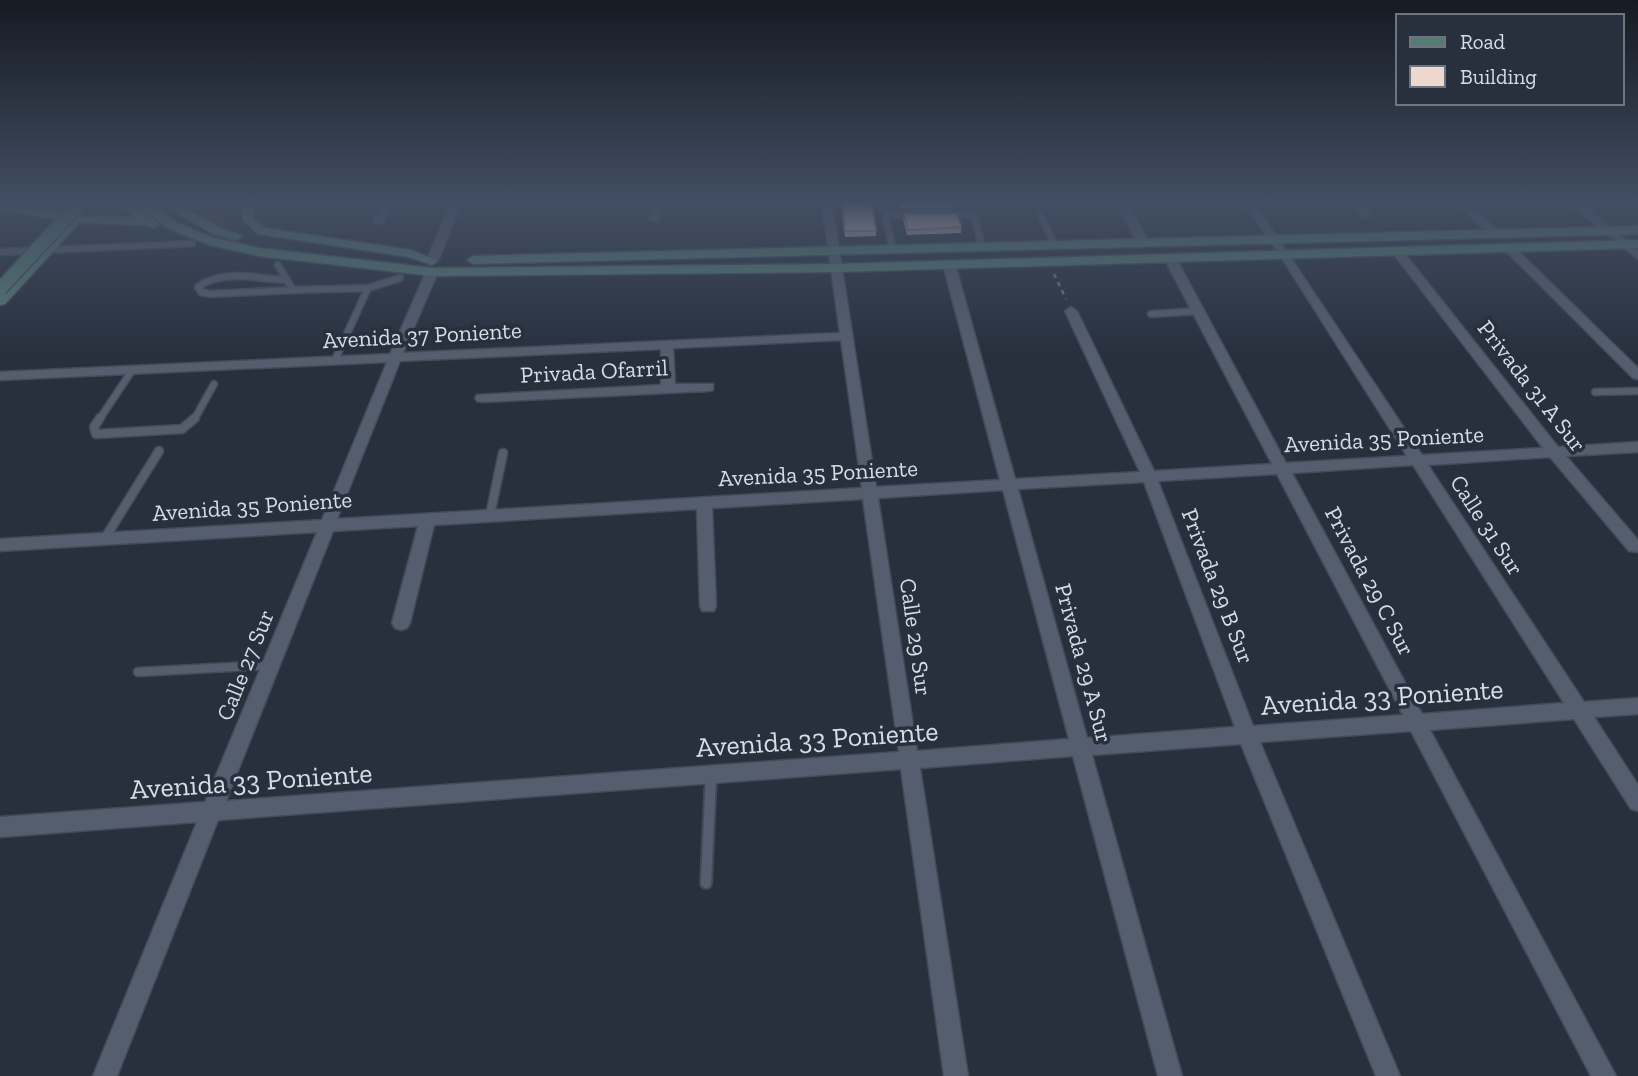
<svg xmlns="http://www.w3.org/2000/svg" width="1638" height="1076" viewBox="0 0 1638 1076" font-family="'Zilla Slab',serif">
<rect width="100%" height="100%" fill="#28303e"/>
<!-- green -->
<path fill="#384720" d="M189,204H232L223,216L234,231L213,226Z"/>
<g fill="none" stroke-linecap="round" stroke-linejoin="round">
<defs>
<path id="lane-far2" d="M1041,216L1055,245
M893,249L886,219L887,215L897,214H969L975,218L982,247
M278,265L293,290L368,288L400,278
M284,280C258,278 220,269 198,287L201,292L210,294L293,290
M1151,314L1199,311
M335,360L368,288
M1595,392L1638,391
M99,420L133,369
M194,420L214,384"/>
<path id="lane-far1" d="M100,418L94,427L96,434L182,429L195,418
M490,515L503,453
M105,538L159,451
M138,672L271,665"/>
<path id="lane" d="M706,883L711,775"/>
<path id="street" d="M382,204H393L383,223H375L374,221Z
M451,204H461L438,261L428,263L426,261Z
M650,204H660L659,222L650,220Z
M822,204H832L876,487L1000,480L943,264L949,261L955,264L1015,479L1140,472L1065,311L1071,307L1077,311L1154,471L1272,464L1164,258L1170,255L1176,258L1286,463L1407,456L1280,255L1244,204H1255L1422,455L1543,448L1393,253L1391,251L1397,248L1401,249L1558,447L1638,442V452L1566,456L1638,540V552L1629,551L1550,457L1428,465L1584,702L1638,698V714L1594,717L1638,785V811L1631,809L1574,719L1430,730L1616,1076H1591L1411,731L1260,742L1400,1076H1376L1241,744L1092,755L1182,1076H1158L1073,756L920,768L968,1076H944L901,769L218,820L117,1076H93L197,822L0,837V817L205,802L317,532L0,551V539L322,520L387,362L0,380V372L390,354L426,272L432,269L438,272L403,353L840,333ZM841,340L862,488L337,519L400,361L661,349V385L477,395L475,398L477,401L482,402L708,391L713,390V384H675L673,348ZM1413,465L1564,703L1422,714L1292,473ZM1277,474L1403,715L1253,726L1158,481ZM1144,482L1235,727L1087,738L1018,489ZM1003,490L1069,739L917,751L878,498ZM863,499L899,752L226,801L333,531L418,526L392,623L395,628L401,630L407,628L410,623L434,525L697,509L700,606L702,611H714L716,606L712,508Z
M1117,204H1128L1149,243L1147,245H1139Z
M1352,204H1363L1372,216L1363,218Z
M1458,204H1470L1498,232V236H1490Z
M1570,204H1582L1638,250V259Z
M191,241L195,242V246L0,255V249Z
M1509,245L1513,246L1638,368V379L1633,378L1505,250V246Z"/>
<path id="secondary" d="M0,204L82,216L136,217L119,204H133L160,224L154,228L147,225L79,223L5,304L0,305V293L67,221L0,210Z
M138,204H152L177,223L214,238L259,248L432,268L837,264L1638,240V248L837,272L432,276L259,256L210,245L169,229Z
M162,204H177L221,228L243,236L237,240L213,234Z
M241,204H253L254,219L265,228L411,250L438,261L432,265L409,257L258,234L243,220Z
M1638,226V234L473,264L467,260L473,256Z"/>
</defs>
<!-- lane-far2 casing -->
<use href="#lane-far2" stroke="#444b57" stroke-width="9"/>
<!-- lane-far1 casing -->
<use href="#lane-far1" stroke="#444b57" stroke-width="11"/>
<!-- lane casing -->
<use href="#lane" stroke="#444b57" stroke-width="14"/>
<!-- street casing -->
<use href="#street" stroke="#444b57" stroke-width="3"/>
<!-- secondary casing -->
<use href="#secondary" stroke="#444b57" stroke-width="3"/>
<!-- path -->
<path stroke="#707783" stroke-width="2.5" stroke-dasharray="4.5 4.5" stroke-linecap="butt" d="M1054,274L1066,299"/>
<!-- lane-far2 -->
<use href="#lane-far2" stroke="#555e6e" stroke-width="6"/>
<!-- lane-far1 -->
<use href="#lane-far1" stroke="#555e6e" stroke-width="8"/>
<!-- lane -->
<use href="#lane" stroke="#555e6e" stroke-width="10"/>
<!-- street -->
<use href="#street" fill="#555e6e" fill-rule="evenodd"/>
<!-- secondary -->
<use href="#secondary" fill="#557b74" fill-rule="evenodd"/>
<defs>
<path id="secondary-bridge" d="M0,289L79,204"/>
</defs>
<!-- secondary-bridge casing -->
<use href="#secondary-bridge" stroke="#444b57" stroke-width="16" stroke-linecap="butt"/>
<!-- secondary-bridge -->
<use href="#secondary-bridge" stroke="#557b74" stroke-width="13"/>
</g>
<!-- wall -->
<path fill="#cdb9b1" d="M841,204H872L876,231V236L845,237Z
M899,204H953L952,208H900Z
M904,214L961,227V233L907,235L903,220Z"/>
<!-- building -->
<path fill="#eed7ce" stroke="#a79690" stroke-width="2" d="M842,204H872L876,231H845Z
M904,214H957L961,227L908,230Z"/>
<!-- sky -->
<linearGradient id="sky" x2="0" y2="1"><stop stop-color="#161a22"/><stop offset="0.57" stop-color="#424e63"/><stop offset="1" stop-color="#424e63" stop-opacity="0"/></linearGradient>
<rect width="1638" height="355" fill="url(#sky)"/>
<g text-anchor="middle" dominant-baseline="central" stroke-width="7" stroke-linejoin="round" paint-order="stroke">
<!-- street labels -->
<g font-size="23" fill="#d7dce5" stroke="#28303e">
<text transform="translate(422 335) rotate(-3)">Avenida 37 Poniente</text>
<text transform="translate(594 371) rotate(-3)">Privada Ofarril</text>
<text transform="translate(1532 386) rotate(52)">Privada 31 A Sur</text>
<text transform="translate(1384 439) rotate(-3)">Avenida 35 Poniente</text>
<text transform="translate(818 473) rotate(-3)">Avenida 35 Poniente</text>
<text transform="translate(252 506) rotate(-4)">Avenida 35 Poniente</text>
<text transform="translate(1487 525) rotate(57)">Calle 31 Sur</text>
<text transform="translate(1370 581) rotate(62)">Privada 29 C Sur</text>
<text transform="translate(1218 586) rotate(69)">Privada 29 B Sur</text>
<text transform="translate(916 637) rotate(82)">Calle 29 Sur</text>
<text transform="translate(1084 663) rotate(75)">Privada 29 A Sur</text>
<text transform="translate(245 665) rotate(-68)">Calle 27 Sur</text>
</g>
<!-- near-street labels -->
<g font-size="28" fill="#d7dce5" stroke="#28303e">
<text transform="translate(1382 697) rotate(-4)">Avenida 33 Poniente</text>
<text transform="translate(817 739) rotate(-4)">Avenida 33 Poniente</text>
<text transform="translate(251 781) rotate(-4)">Avenida 33 Poniente</text>
</g>
</g>
<!-- legend -->
<rect x="1396" y="14" width="228" height="91" fill="#28303e" stroke="#6e7581" stroke-width="2"/>
<rect x="1410" y="37" width="35" height="10" fill="#557b74" stroke="#6e7581" stroke-width="2"/>
<text x="1460" y="49" font-size="21" fill="#d7dce5">Road</text>
<rect x="1410" y="66" width="35" height="21" fill="#eed7ce" stroke="#6e7581" stroke-width="2"/>
<text x="1460" y="84" font-size="21" fill="#d7dce5">Building</text>
</svg>
